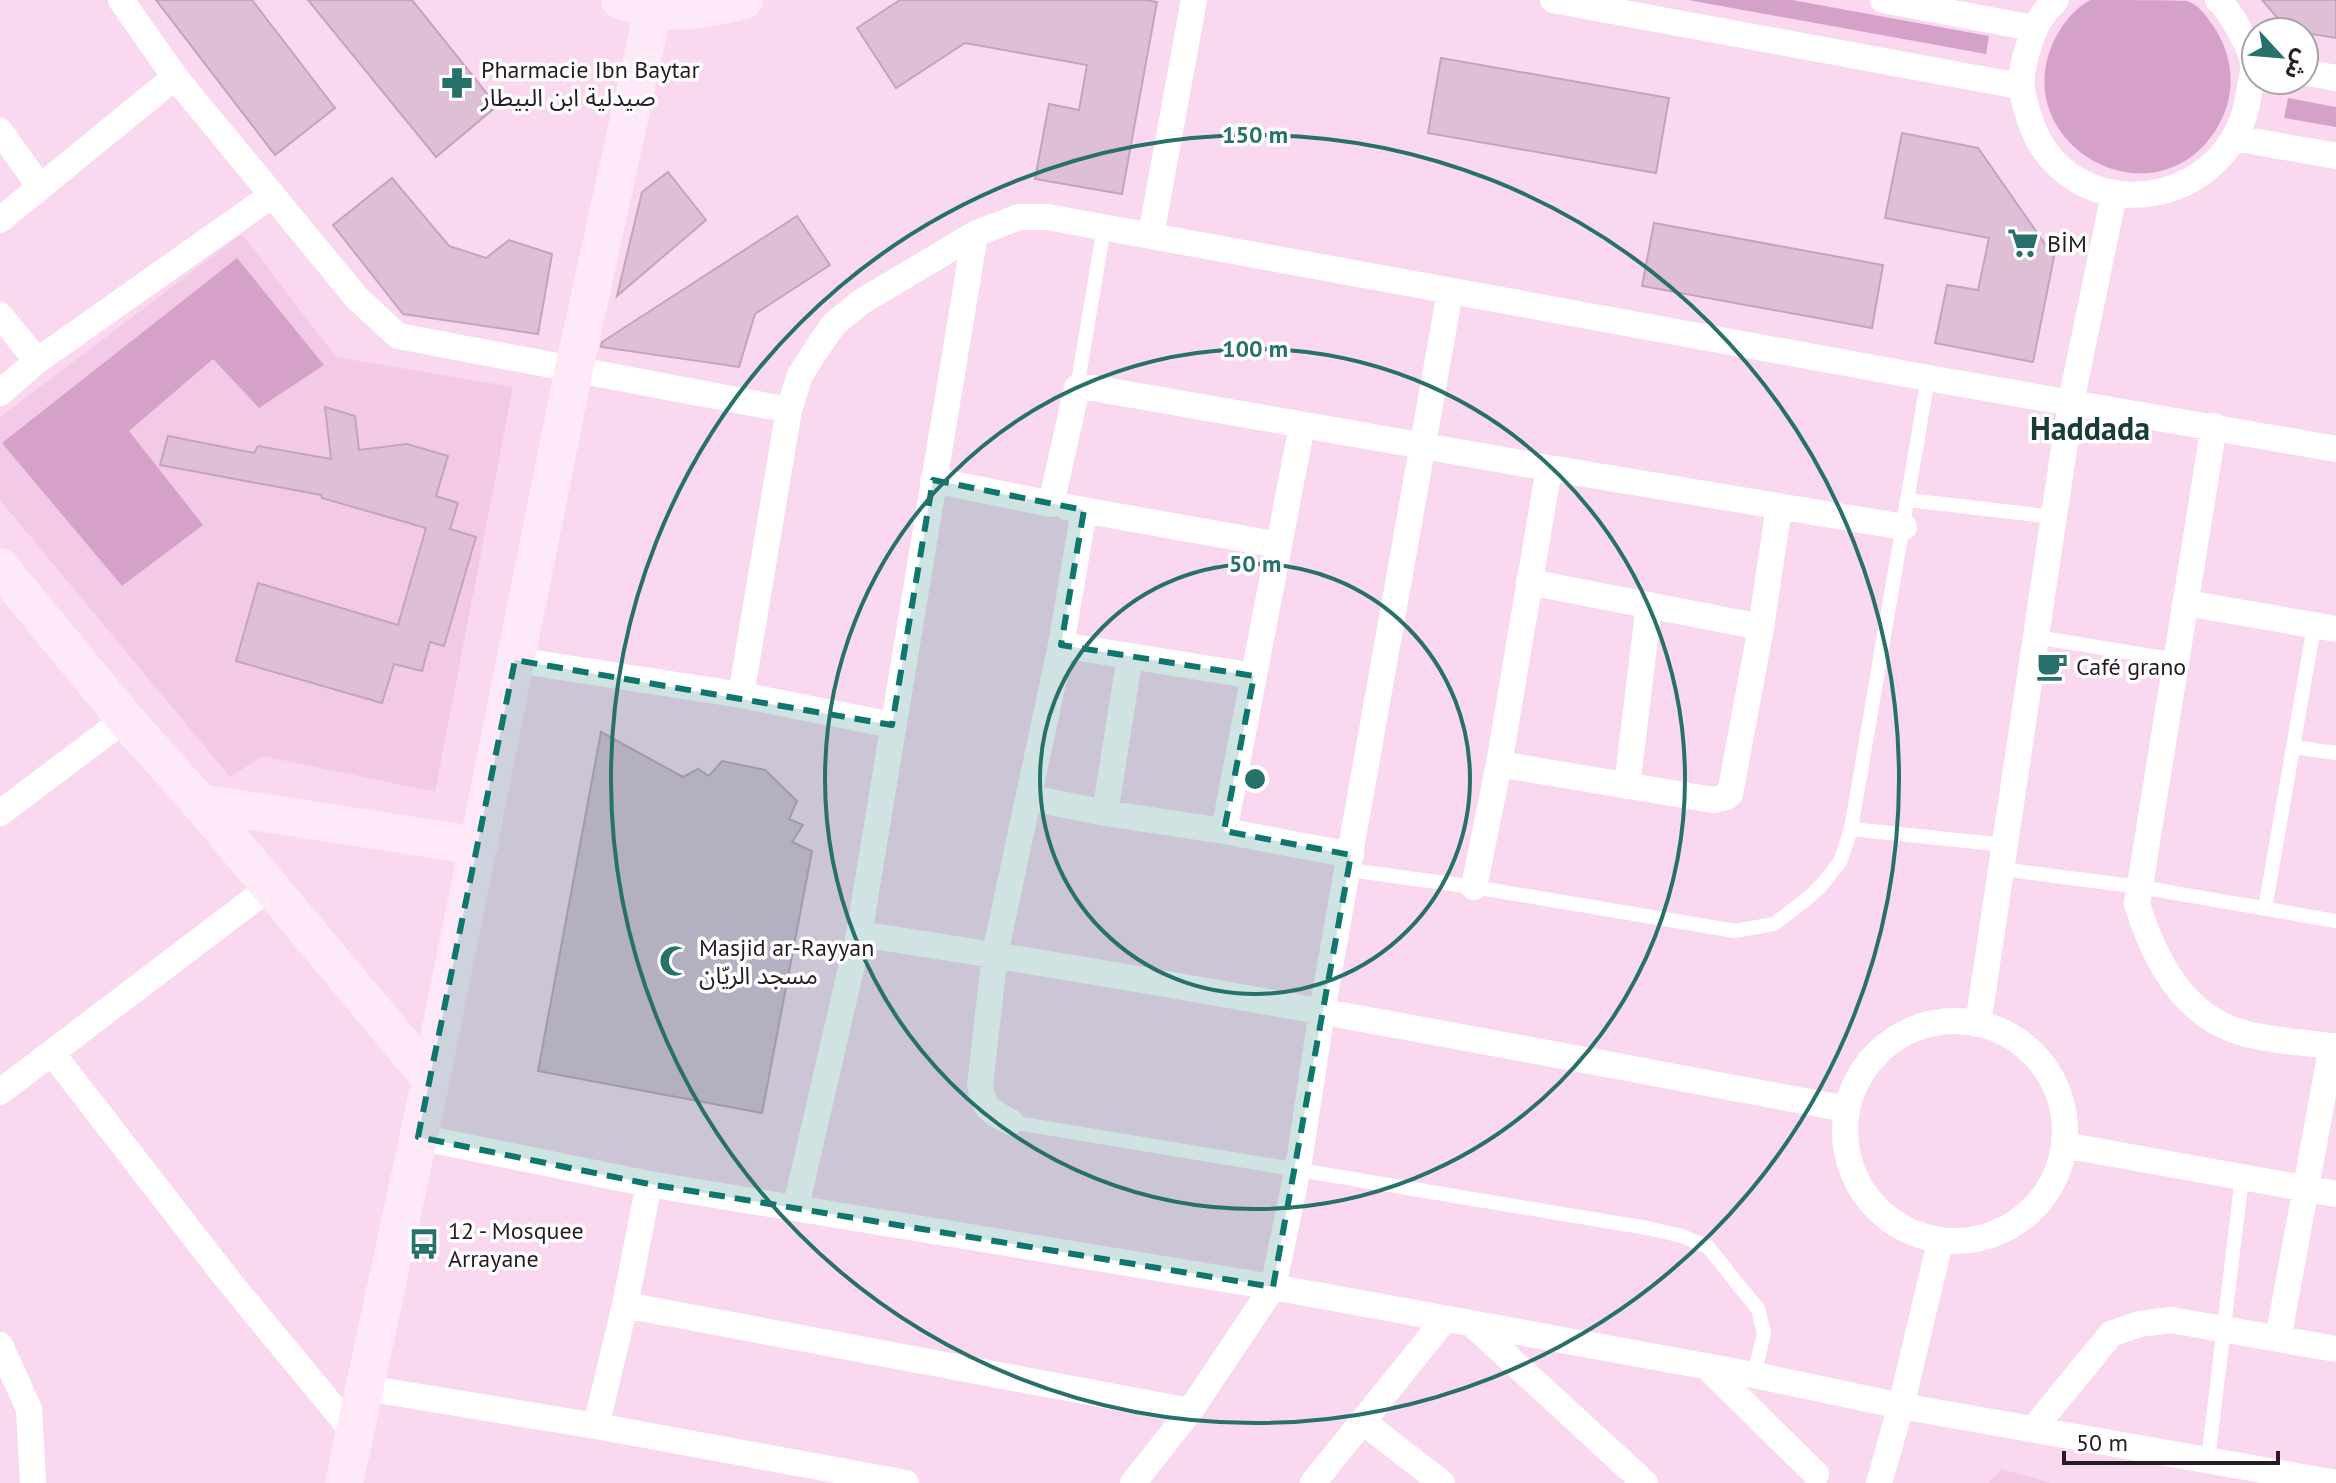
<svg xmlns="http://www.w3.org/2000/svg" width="2336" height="1483" viewBox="0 0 2336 1483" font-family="'PT Sans','Noto Sans Arabic',sans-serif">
<rect width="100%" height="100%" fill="#fad9f0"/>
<!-- built -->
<path fill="#f2cae6" d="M242,234L336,357L513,387L435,792L263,756L230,777L0,500V417Z
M2001,1469L2052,1483H1989Z"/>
<!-- green -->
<path fill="#d6a1c8" d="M1688,0H1792L1989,36L1986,54Z
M2090,0C2109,0 2173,0 2187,1C2197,4 2204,13 2209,20C2237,56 2238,101 2211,137C2147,222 2011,144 2052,45C2060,27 2072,10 2090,0Z
M2288,98L2336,107V127L2284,118Z
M237,258L324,365L259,408L213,359L129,431L203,525L122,586L2,443Z"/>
<!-- building -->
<path fill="#dfbfd6" stroke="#c3a4ba" stroke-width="2" d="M156,0H252L335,108L275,155Z
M308,0H412L497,106L436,157Z
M900,0H1146L1157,2L1122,194L1035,179L1049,104L1079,110L1087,65L965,43L896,88L857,28Z
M2262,0H2336V38L2288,30Z
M1441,58L1669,98L1656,173L1428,133Z
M1902,133L1978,148L2054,257L2033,362L1935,343L1947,285L1978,290L1989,238L1885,218Z
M668,172L706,220L617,296L642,192Z
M392,178L449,246L486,258L509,240L552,254L538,334L403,314L333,225Z
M797,216L830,265L755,314L739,367L601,347L602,342Z
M1654,223L1883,265L1872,328L1642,286Z
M325,407L355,416L359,450L407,444L448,456L436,496L458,503L450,529L476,537L444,646L430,642L422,671L394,664L382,703L236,661L258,583L398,625L426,528L322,498L321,495L160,465L168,436L254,453L258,446L331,459Z
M601,732L683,777L698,769L709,776L722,761L765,770L797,801L789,819L803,825L792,842L812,851L762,1113L538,1071Z"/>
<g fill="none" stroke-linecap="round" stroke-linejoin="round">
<!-- lane -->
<path stroke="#fff" stroke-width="14" d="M1077,388L1104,227
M1908,500L2054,517
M2036,637L2176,660
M2293,747L2336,753
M1851,829L2005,845
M2001,869L2140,887L2336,921
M1349,870L1474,887L1735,931L1774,924L1803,902L1819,888L1840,862L1851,829L1928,378
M2265,909L2314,626
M1011,1122L1647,1228L1682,1236L1708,1247L1758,1309L1764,1333L1754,1375
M2208,1460L2242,1177"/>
<!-- street -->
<path stroke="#fff" stroke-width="26" d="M121,0L175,77L357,298L398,336L789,410
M1553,0L2019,86
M1883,0L2033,28
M2056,0C2037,17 2032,34 2025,58C2019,83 2021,92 2029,117C2065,234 2233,213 2249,93C2250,84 2254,72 2253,63C2251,48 2229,9 2218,0
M2304,72L2336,78
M0,131L40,187
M2235,138L2336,156
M0,220L175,77
M1151,235L1194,0
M0,315L37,361
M0,393L37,361L272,195
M2214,426L2137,904C2153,956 2181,1013 2237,1031C2268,1041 2304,1042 2336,1047
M933,480L1051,504L1077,388H1093L1549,468L1904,527
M1066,507L1279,545
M1529,582L1761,627
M2186,603L2336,629
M1061,645L1254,676
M515,660L741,695L892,725
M741,695L789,410L800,375L820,344L834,324L861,302L975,234L1019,217H1047L1928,378L2336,449
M1499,764L1713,800L1726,797L1730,794L1761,627L1779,507
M1627,786L1649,605
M1031,798L1105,813L1224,831L1351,855
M0,813L125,719
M1105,813L1130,656
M1224,831L1302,425
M1474,887L1499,764L1549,468
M859,934C1190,984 1518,1048 1847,1109
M1845 1131a110 110 0 1 1 220 0a110 110 0 1 1-220 0Z
M1978,1024L2071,402L2114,194
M52,1053L228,1280L356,1435
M0,1092L270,887
M1011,1122C991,1112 983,1109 980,1085L995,954L1061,645L1084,510
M418,1137L649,1184L1273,1287L1754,1375L1901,1406L2336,1483
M2064,1145L2336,1194
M796,1206L859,934L975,234
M625,1305L1190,1411
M1473,1325L1645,1483
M2278,1339L2332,1046
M0,1345L29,1409L33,1483
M1707,1367L1816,1474
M366,1388L596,1426L906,1483
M1362,1421L1442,1483
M596,1426L625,1305L649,1184
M2034,1428L2111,1334L2139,1324L2171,1320L2336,1349
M1133,1483L1190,1411L1273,1287L1298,1168L1322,1011L1450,292
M1313,1483L1445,1319
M1879,1483L1901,1406L1940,1242"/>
<!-- secondary -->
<path stroke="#fee9f9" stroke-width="38" d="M620,0C668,15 696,13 744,0
M0,567L125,719L200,803L431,1079
M200,803L479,846
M344,1483L431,1079L574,369L653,10"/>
</g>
<!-- marked area -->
<path fill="#0f766e" fill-opacity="0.2" stroke="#0f766e" stroke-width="6" stroke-dasharray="16 10" stroke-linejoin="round" d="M933,480L1084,510L1061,645L1254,676L1224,831L1351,855L1273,1287L649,1184L418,1137L515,660L892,725Z"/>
<!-- distance rings -->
<g fill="none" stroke="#28716a" stroke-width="4">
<circle cx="1255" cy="779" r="215"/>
<circle cx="1255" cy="779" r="430"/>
<circle cx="1255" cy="779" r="644"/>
</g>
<!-- icons -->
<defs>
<symbol id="pharmacy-bare" viewBox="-9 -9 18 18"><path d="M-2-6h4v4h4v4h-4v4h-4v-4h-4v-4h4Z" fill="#28716a" stroke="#fff" stroke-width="2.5" paint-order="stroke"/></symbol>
<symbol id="supermarket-bare" viewBox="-9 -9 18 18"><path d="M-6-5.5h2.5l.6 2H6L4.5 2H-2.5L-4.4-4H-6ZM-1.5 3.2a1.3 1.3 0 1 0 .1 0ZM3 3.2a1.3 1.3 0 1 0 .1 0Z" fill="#28716a" stroke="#fff" stroke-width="2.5" paint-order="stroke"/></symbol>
<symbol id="cafe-bare" viewBox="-9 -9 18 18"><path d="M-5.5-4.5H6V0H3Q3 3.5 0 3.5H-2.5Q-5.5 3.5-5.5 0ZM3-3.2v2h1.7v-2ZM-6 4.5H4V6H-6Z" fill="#28716a" stroke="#fff" stroke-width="2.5" paint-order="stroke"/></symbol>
<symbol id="mosque-bare" viewBox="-9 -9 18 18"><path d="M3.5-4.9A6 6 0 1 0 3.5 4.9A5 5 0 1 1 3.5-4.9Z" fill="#28716a" stroke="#fff" stroke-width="2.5" paint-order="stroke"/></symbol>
<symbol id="bus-bare" viewBox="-9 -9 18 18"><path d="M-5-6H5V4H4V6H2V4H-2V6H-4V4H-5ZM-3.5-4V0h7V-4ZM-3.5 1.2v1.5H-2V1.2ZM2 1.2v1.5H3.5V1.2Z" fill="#28716a" stroke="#fff" stroke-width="2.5" paint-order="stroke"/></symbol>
</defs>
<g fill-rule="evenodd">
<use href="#pharmacy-bare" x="435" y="61" width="44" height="44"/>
<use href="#supermarket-bare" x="2001" y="221" width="44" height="44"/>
<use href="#cafe-bare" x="2030" y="644" width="44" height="44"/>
<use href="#mosque-bare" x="653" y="939" width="44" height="44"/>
<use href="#bus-bare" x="402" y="1222" width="44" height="44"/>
</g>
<g text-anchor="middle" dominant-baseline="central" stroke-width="7" stroke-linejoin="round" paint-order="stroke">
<!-- poi labels -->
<g font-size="24" fill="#281c24" stroke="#fff" text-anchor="start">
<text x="481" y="69">Pharmacie Ibn Baytar<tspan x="481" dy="28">صيدلية ابن البيطار</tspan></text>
<text x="2047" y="243">BİM</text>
<text x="2076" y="666">Café grano</text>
<text x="699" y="947">Masjid ar-Rayyan<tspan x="699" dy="28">مسجد الريّان</tspan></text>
<text x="448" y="1230">12 - Mosquee<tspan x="448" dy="28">Arrayane</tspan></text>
</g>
<!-- district labels -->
<g font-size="32" font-weight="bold" fill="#1a3c38" stroke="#fff">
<text x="2090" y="428">Haddada</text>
</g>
</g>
<circle cx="1255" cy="779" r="12" fill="#28716a" stroke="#fff" stroke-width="4"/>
<g font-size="24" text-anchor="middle" font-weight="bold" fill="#28716a" stroke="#fff" stroke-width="7" stroke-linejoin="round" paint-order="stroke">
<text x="1255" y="143">150 m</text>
<text x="1255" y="357">100 m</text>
<text x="1255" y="572">50 m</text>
</g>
<!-- north arrow -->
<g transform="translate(2280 56) rotate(116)"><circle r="38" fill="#ffffff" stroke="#a9a4a7" stroke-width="2"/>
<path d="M0-6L14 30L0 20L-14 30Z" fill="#28716a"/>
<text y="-12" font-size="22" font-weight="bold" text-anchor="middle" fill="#281c24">ش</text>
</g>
<!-- scale -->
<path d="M2064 1451v12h214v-12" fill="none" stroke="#281c24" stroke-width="4"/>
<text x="2076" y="1451" font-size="24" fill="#281c24" stroke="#ffffff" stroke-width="6" paint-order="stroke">50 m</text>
</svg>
